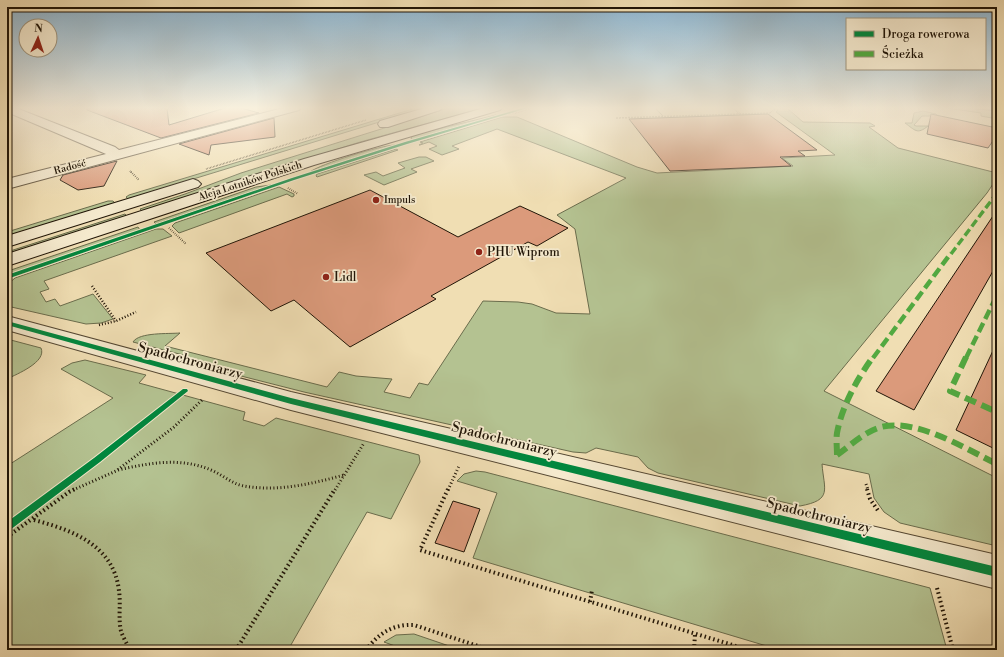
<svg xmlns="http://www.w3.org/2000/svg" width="1004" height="657" viewBox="0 0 1004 657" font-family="'Libre Bodoni',serif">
<rect width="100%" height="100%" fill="#f0deb3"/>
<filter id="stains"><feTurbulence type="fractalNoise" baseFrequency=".005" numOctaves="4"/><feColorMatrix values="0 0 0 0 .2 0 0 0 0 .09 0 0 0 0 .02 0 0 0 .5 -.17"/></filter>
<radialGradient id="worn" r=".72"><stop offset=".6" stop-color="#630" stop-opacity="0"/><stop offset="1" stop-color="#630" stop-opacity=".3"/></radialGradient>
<!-- green -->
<path fill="#b4c291" stroke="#6a6c4c" d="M416,108H425L128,199L126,197L129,195Z
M448,108H483L360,142L142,211L140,209L185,194L241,173Z
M775,108H787L803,122L870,123L875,126L869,127L898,148L997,173V178L987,193L824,391L997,478V546L900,523L884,512L874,498L869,474L822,464C824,490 833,500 800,506L658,473L648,468L638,457L596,448L586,453L573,452L304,392L182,361L187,356L133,342C139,332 169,334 180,333L165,346L327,387L339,372L356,376L392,379L384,392L410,398L419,383L428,385L483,301L518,302L532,304L556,313L590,314L575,229L557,215L626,178L497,129L452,146L459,149L442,155L429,149L437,146L429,142L420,145H419L423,143L420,142L502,117H517L637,167L657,173L793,166L782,158L835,155L776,112L778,110Z
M947,108H967L997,111V119L981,116V113Z
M923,111L936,114L938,116H922L914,125L916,126H928C917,135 915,130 905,123H912L914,113Z
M496,115L412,140L411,138L413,135Z
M395,145L310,172C320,164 382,145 395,145Z
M396,149L398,150L317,177L316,176L317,174Z
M419,157H426L434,161L411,169L417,172L384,185L364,175L376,172L383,176L405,168L398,163Z
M271,185L156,224L154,222L256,187Z
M279,187L294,194V196L292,197L287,194L179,233L172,226L175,223Z
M108,201H113L115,203L7,236V232Z
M125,214L127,216L7,254V252Z
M138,227L140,230L7,275V272L11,270Z
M156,229H163L172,236L44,281L49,289L40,292L46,302L55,299L60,306L93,294L113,319L101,323L86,324L7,306V285L15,278Z
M7,339L41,348C47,362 17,374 7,379Z
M85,360L146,375L139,383L245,412L243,420L264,426L276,418L419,455L420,462L391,519L367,512L288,650H7V466L113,398L61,369L72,363Z
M476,471L485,472L930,588L947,650H780L473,558L497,493L457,481L464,474Z
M414,634L461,650H406L384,642L396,635Z"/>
<!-- building -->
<path fill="#db9a7b" stroke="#201507" d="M87,108H167L169,125L225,108H241L259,113L161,138L87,110Z
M768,114L817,150L798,151L805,156L780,157L791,166L670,171L629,119Z
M931,114L997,128V135L988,148L927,134Z
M274,118L275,137L211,145L209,155L179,144Z
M117,161L104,186L78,190L60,180L63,175Z
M370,190L458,237L520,206L568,228L537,246L528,242L431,296L436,299L350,347L294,300L271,311L206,253Z
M997,210V264L914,410L876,391Z
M997,342V450L956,430Z
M453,501L480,509L464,552L435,543Z"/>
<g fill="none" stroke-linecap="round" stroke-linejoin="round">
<defs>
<path id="street" d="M7,108H16L115,147L119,150L283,108H301L299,110L7,189V179L106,154L7,112Z
M7,316L291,392L997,555V589L291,410L7,330Z"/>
<path id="secondary" d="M425,108H442L440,110L388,127H380L378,124L380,121Z
M484,108H502L500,110L314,165L7,266V254L304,159Z
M193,179L198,181L201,184L198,187L7,247V236Z"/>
</defs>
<!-- street casing -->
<use href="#street" stroke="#544732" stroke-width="2"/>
<!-- secondary casing -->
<use href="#secondary" stroke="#201507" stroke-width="2"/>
<!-- path-far4 -->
<path stroke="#201507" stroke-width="1.5" stroke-dasharray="0.5 1" stroke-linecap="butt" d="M655,108L663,116
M733,108L740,114
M973,108L997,111
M515,113L531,108
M616,118L770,113L775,109L773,108
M206,169L366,120
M130,171L132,173"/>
<!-- path-far3 -->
<path stroke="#201507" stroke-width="2" stroke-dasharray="0.5 1.5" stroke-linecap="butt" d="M131,172L139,180
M288,188L298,194
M169,228L186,244"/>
<!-- path-far2 -->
<path stroke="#201507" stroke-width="2.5" stroke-dasharray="1 2" stroke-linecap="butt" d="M92,286L116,321
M99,325L116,321L136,312"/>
<!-- path-far1 -->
<path stroke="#201507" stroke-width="3" stroke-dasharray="1 2.5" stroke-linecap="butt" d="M118,470C149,463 181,457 211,470C223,475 232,484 244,486C278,492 311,484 344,475
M866,484L868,490
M73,490L116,471L174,427L202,400
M335,490L364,443
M448,490L459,466"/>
<!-- path -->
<path stroke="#201507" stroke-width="4" stroke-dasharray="1.5 3" stroke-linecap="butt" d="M448,489L420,550L749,650
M867,489L870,499L879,512
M34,520C72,530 114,545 119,591C121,604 118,618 121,631C123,637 127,644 130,650
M7,537L69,492L75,489
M937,588L953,650
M590,602L592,590
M236,650L335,489
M366,650C379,633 393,624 414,625L490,650
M694,650L695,634"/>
<!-- street -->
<use href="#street" fill="#f5eace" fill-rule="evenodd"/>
<!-- secondary -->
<use href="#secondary" fill="#f5eace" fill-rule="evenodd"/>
<!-- quiet-far2 -->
<path stroke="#52a941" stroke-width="3.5" stroke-dasharray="8 3.5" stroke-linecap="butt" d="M951,254L997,193"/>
<!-- quiet-far1 -->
<path stroke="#52a941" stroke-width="4.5" stroke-dasharray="10 4.5" stroke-linecap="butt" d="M873,358L951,253
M966,358L997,295"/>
<!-- quiet -->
<path stroke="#52a941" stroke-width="6" stroke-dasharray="12 6" stroke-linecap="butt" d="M966,357L950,391L997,412
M837,455C837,448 836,440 837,433C842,406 857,379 873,357
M837,455C851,445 864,432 881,427C917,418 966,449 997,464"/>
<defs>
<path id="cycleway" d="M523,108H528L407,144L294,180L7,279V275L292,178L405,142Z
M7,321L291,398L997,567V577L291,404L7,325Z
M183,389H187L188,391L100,462L10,530L7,531V522L94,458Z"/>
</defs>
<!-- cycleway casing -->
<use href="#cycleway" stroke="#f5eace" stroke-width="2"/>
<!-- cycleway -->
<use href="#cycleway" fill="#00873e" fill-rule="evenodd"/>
</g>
<!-- sky -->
<linearGradient id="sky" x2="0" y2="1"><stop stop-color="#8ab6d4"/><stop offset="0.54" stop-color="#f8f0dd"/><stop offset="1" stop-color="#f8f0dd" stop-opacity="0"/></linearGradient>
<rect width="1004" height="200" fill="url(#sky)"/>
<!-- markers -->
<g fill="#8f2418" stroke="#f5eace" stroke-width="1.5">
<circle cx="376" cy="200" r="4"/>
<circle cx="479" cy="252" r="4"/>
<circle cx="326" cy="277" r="4"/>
</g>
<g text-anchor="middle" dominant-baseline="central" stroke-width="3.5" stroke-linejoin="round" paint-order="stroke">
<!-- far-street labels -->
<g font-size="10" fill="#201507" stroke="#f5eace">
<text transform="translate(70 167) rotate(-15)">Radość</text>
<text transform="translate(250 181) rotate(-18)">Aleja Lotników Polskich</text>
</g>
<!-- far-poi labels -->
<g font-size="10" fill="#201507" stroke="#f5eace" text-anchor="start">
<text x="384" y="200">Impuls</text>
</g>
<!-- poi labels -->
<g font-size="12" fill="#201507" stroke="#f5eace" text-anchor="start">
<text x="487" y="252">PHU Wiprom</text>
<text x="334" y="277">Lidl</text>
</g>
<!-- near-street labels -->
<g font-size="14" fill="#201507" stroke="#f5eace">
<text transform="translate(190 361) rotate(15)">Spadochroniarzy</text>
<text transform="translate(504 440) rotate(14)">Spadochroniarzy</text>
<text transform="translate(819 516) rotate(14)">Spadochroniarzy</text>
</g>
</g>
<!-- margin -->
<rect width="1004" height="657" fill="none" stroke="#f0deb3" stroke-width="24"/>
<rect x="8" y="8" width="988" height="641" fill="none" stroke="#201507" stroke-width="2"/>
<rect x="12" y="12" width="980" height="633" fill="none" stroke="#201507"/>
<!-- legend -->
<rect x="846" y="18" width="140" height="52" fill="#f5eace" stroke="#a0957e"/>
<rect x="854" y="31" width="20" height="6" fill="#00873e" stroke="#a0957e"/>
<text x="882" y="38" font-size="12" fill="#201507">Droga rowerowa</text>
<rect x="854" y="51" width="20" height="6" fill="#52a941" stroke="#a0957e"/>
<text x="882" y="58" font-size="12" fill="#201507">Ścieżka</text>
<!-- north arrow -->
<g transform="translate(38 38) rotate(3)"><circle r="19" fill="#f5eace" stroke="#a0957e"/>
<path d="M0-3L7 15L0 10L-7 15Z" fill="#8f2418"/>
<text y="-6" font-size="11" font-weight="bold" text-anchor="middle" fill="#201507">N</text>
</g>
<rect width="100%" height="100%" filter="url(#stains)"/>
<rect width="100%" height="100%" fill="url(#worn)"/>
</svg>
